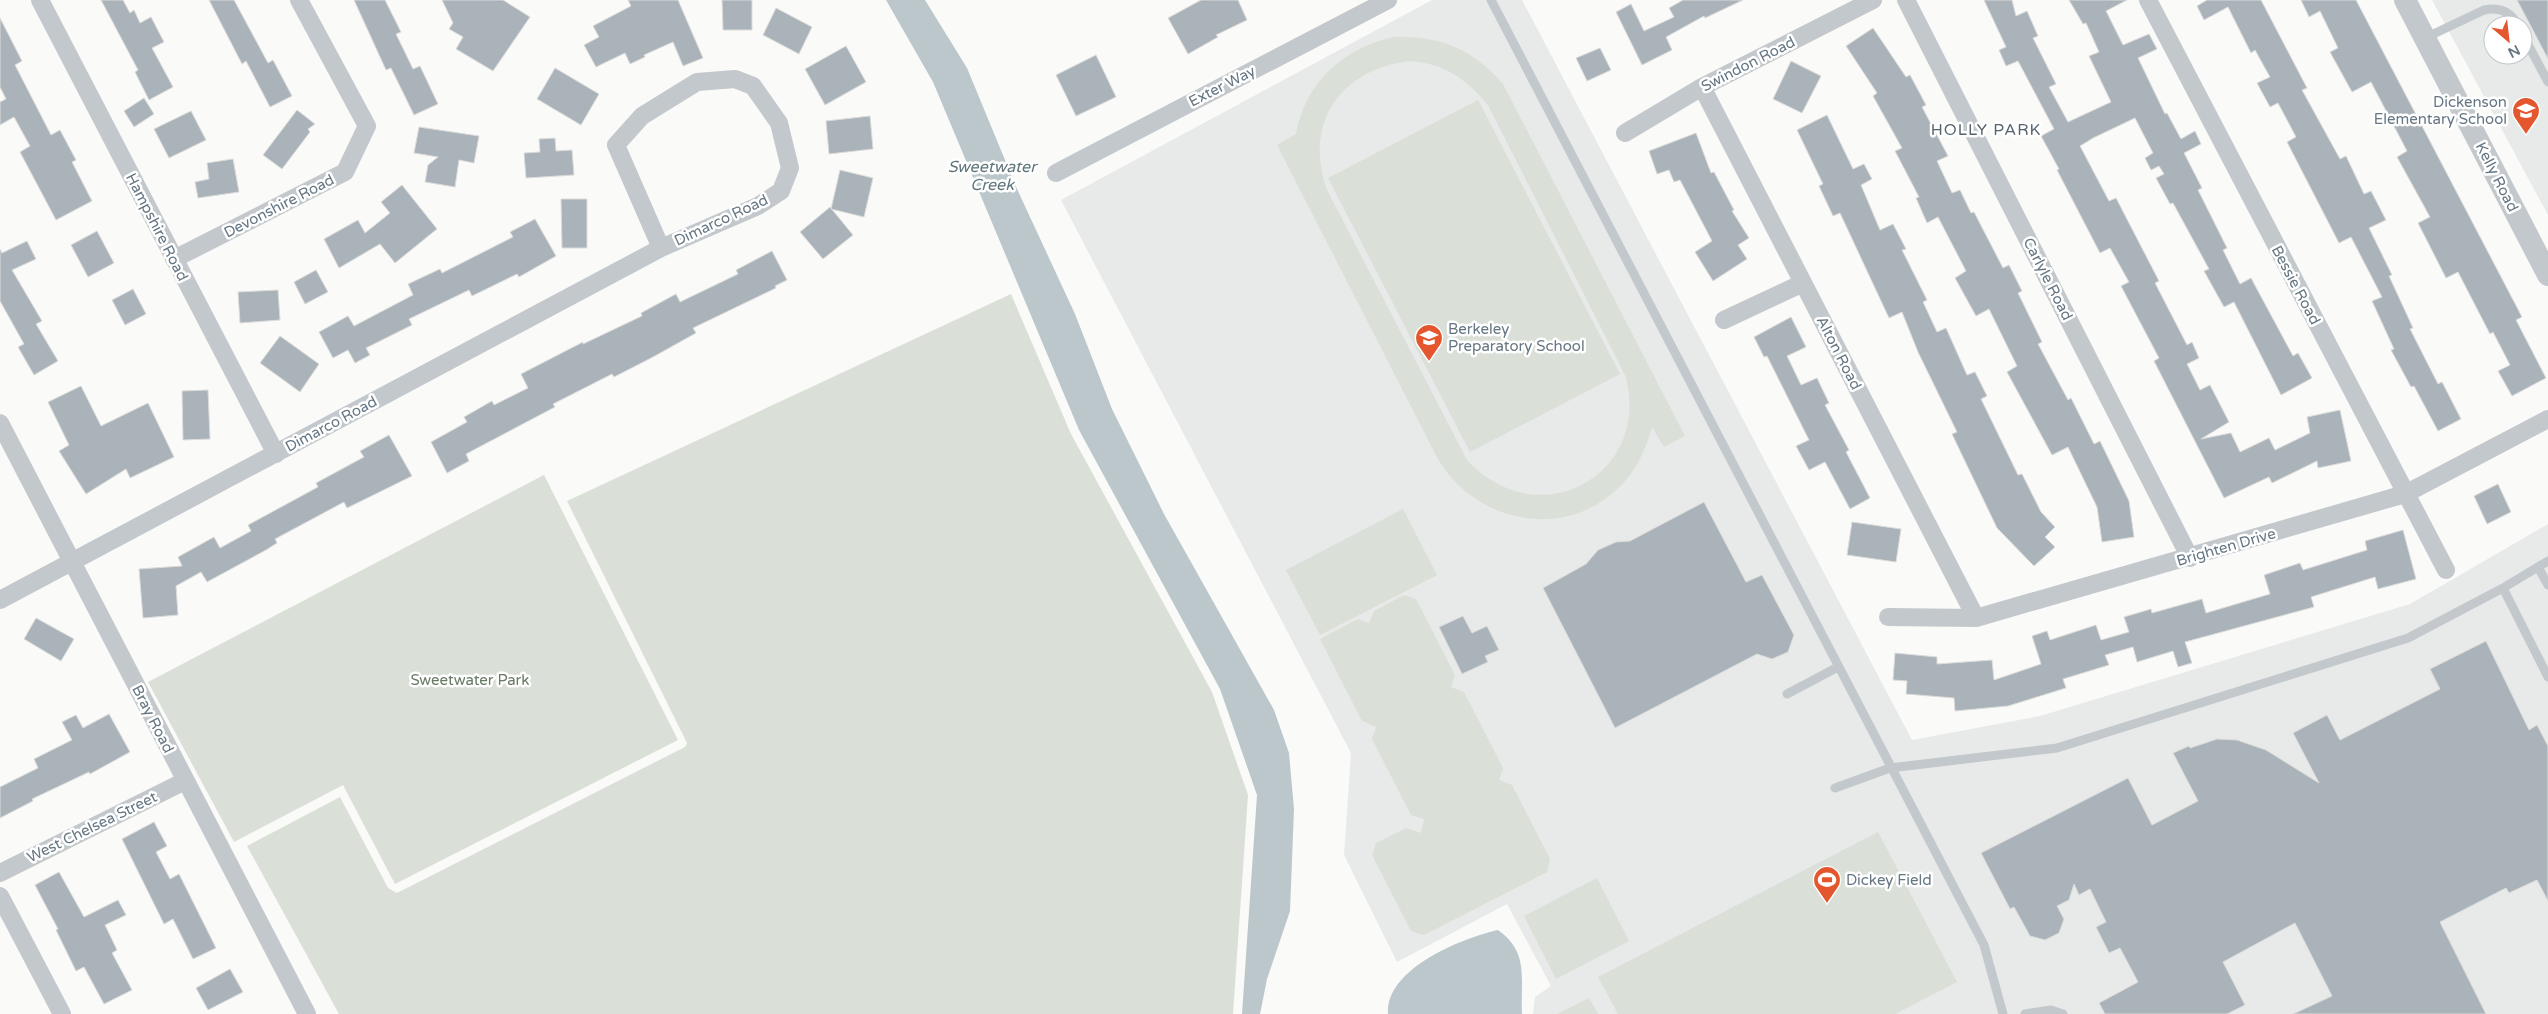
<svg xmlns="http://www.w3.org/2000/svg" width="2548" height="1014" viewBox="0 0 2548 1014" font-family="'Varela Round',sans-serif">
<rect width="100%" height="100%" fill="#fafaf8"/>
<!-- built -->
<path fill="#e8e9e9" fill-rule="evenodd" d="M1432,0H1522L1912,740L2040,716L2410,604L2548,524V1014H1533L1535,997L1551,986L1507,904L1397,962L1344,855L1351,753L1061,200Z
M2432,0H2548V215ZM2493,25H2523V55H2493Z"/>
<!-- green -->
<path fill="#dadfd7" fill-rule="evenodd" d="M1394,37C1441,36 1471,48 1503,84L1685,436L1664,447L1652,427C1646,447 1639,465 1625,481C1571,542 1480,526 1439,461L1277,145L1296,134C1305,83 1343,48 1394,37ZM1409,61C1443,63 1467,79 1488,105L1626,377C1651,478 1536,536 1467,460L1326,188C1304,121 1341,70 1409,61Z
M1478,100L1620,374L1470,452L1328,178Z
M1011,294L1071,434L1212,692L1248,795L1233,1014H339L247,846L340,797L388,888L397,893L685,747L687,743L567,501Z
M544,475L678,740L395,884L343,785L234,842L148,682Z
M1403,509L1437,575L1320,635L1286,570Z
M1404,595L1416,599L1455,675L1451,687L1464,692L1503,768L1499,780L1512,785L1550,859L1547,872L1424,935L1411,931L1372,855L1376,843L1406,828L1421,833L1424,819L1411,815L1372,739L1376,727L1362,721L1320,639L1358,619L1369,623L1374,611Z
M1878,832L1957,982L1895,1014H1618L1598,977Z
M1597,878L1629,941L1556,979L1524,916Z
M1589,998L1598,1014H1557Z"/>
<!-- water -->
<path fill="#bbc7cb" d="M886,0H925L967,68L1017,189L1075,314L1112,409L1164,514L1274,710L1289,753L1294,809L1290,911L1267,979L1260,1014H1242L1257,795L1220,689L1079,430L933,82Z
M1498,930C1530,953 1520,979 1522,1014H1388C1385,969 1462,938 1498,930Z"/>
<!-- building -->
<path fill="#aab3b9" stroke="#dcdcda" d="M101,0H123L130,13L134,10L140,23L151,17L164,42L152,48L173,87L149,100L135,72L138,70Z
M209,0H234L268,63L273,60L292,96L270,107L246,61L242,64Z
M354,0H385L401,32L396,34L413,69L420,66L438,104L414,115L391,68L386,70Z
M442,0H503L530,17L493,71L456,49L463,37L449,29L453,23Z
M628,0H678L703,58L683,66L673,42L644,55L645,57L630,64L625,53L596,67L584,45L599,37L593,26L631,6Z
M722,0H752V30H723Z
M1201,0H1238L1247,20L1216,35L1218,37L1188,54L1168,18Z
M1683,0H1743L1705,18L1704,16L1666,37L1672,50L1642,65L1616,12L1631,4L1644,31L1674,17L1669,8Z
M1984,0H2012L2016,16L2027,11L2038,36L2033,38L2056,84L2049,87L2068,122L2111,102L2089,56L2099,52L2086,23L2083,24L2069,0H2127L2106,11L2123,45L2149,34L2157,49L2138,58L2165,114L2167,113L2181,139L2195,131L2201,144L2184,153L2202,188L2198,190L2227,248L2223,250L2240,284L2251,278L2293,356L2298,353L2312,378L2281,395L2234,302L2224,307L2204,271L2209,269L2173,203L2170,204L2156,178L2164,174L2159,166L2151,170L2145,158L2153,153L2135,118L2093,138L2080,146L2109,201L2116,198L2159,281L2155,283L2187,345L2192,342L2199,358L2187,364L2200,390L2210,385L2229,422L2201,439L2231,433L2240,452L2269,438L2275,450L2310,433L2307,417L2340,410L2351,461L2318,468L2317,461L2272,483L2269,477L2224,498L2154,361L2159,358L2121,286L2129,282L2110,248L2100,253L2057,170L2059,169L2041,136L2054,129L2018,61L2006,66L1999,50L2006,47Z
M2207,0H2261L2307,88L2302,90L2340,159L2346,156L2364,194L2371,191L2386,220L2369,228L2392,275L2389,276L2413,328L2410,329L2438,384L2442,382L2461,419L2438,431L2414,386L2411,387L2391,350L2394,349L2372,301L2382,297L2351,237L2339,243L2287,142L2296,137L2278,103L2270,107L2257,83L2270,77L2255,50L2251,53L2228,7L2204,20L2197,6Z
M2301,0H2356L2522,317L2516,320L2546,378L2512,396L2498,371L2510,365L2493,332L2490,334L2458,272L2446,278L2418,223L2430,217L2397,157L2407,151L2371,82L2352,92L2330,52L2338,48L2320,11L2309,17Z
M2517,0H2548V59Z
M776,8L812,27L799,54L763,35Z
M0,18L22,61L15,65L51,135L60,130L76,160L72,162L92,201L56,220L20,152L30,146L14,117L0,125V102L6,99L0,87Z
M1873,28L1906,77L1910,75L1926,105L1922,107L1948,156L1937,161L1952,193L1960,190L1971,213L1974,212L2003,268L2009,265L2022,291L2018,293L2042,342L2038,344L2068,400L2071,398L2094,444L2100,441L2129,501L2134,537L2102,542L2097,507L2068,447L2052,455L2007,372L2017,366L1989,309L1976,316L1955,278L1966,271L1938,217L1927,223L1916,198L1919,197L1895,151L1902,148L1873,96L1877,93L1846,46Z
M846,46L866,82L825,105L805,69Z
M1600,48L1611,70L1587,81L1576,58Z
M1096,55L1116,97L1076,116L1056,75Z
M1791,61L1821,76L1802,113L1773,99Z
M555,68L599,94L581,125L537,99Z
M144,98L154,114L134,127L124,111Z
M297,110L315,124L308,129L310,132L282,169L263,155Z
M191,111L206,140L169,158L154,129Z
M1827,115L1853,169L1864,164L1872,179L1861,185L1880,230L1893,224L1906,249L1902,250L1927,300L1923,302L1937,332L1946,328L1967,375L1975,372L1987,396L1981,399L2018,475L2022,474L2041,512L2055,527L2045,537L2055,547L2034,566L1997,528L1952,434L1957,432L1918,352L1902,312L1889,318L1840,213L1833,216L1819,186L1823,184L1797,130Z
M870,116L873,149L829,154L826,121Z
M419,127L479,136L474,163L459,160L455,187L425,182L428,165L438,157L414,153Z
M1696,133L1711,173L1714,172L1734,210L1732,211L1749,238L1738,245L1747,259L1713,281L1695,252L1712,241L1680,180L1674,182L1669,170L1657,174L1649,151Z
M555,138L556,151L572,150L574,175L526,178L524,153L540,152L539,139Z
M233,159L239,192L198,198L195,182L209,179L207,163Z
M840,170L873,178L864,217L831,209Z
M402,185L437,229L395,263L380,244L339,268L324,239L358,220L365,233L390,213L381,202Z
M561,199H587V248H562Z
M830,207L853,235L823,259L800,232Z
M535,219L556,256L519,277L517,274L472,296L469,290L409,319L412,325L366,348L370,355L355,363L348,350L333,358L319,332L348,316L354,326L413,295L408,284L440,269L442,273L513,237L510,232Z
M97,231L114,263L88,277L71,245Z
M27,241L36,259L12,270L42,321L36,324L58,361L34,375L18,347L24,344L0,301V249L2,253Z
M772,251L787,280L775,286L776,288L693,328L696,333L653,357L614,377L612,374L553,404L555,407L466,454L469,461L447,473L431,442L467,422L464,417L492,401L494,405L528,388L521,374L583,342V344L642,316L641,313L676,294L680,302L738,274L736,270Z
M316,270L328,292L305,304L294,282Z
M133,289L146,314L125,325L112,300Z
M278,290L280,320L240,323L238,292Z
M1791,317L1806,347L1787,356L1801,385L1817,378L1829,403L1825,405L1849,450L1846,452L1870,498L1850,509L1825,462L1809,470L1796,446L1809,440L1767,356L1764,357L1754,337Z
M280,336L319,364L300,392L260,363Z
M81,386L101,426L148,403L174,457L130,478L126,469L86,494L59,451L69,445L48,402Z
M208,390L210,439L183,440L182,391Z
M389,435L412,476L347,508L344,502L275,539L277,543L266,550L207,582L201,572L176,586L178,615L143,618L139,569L182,566L178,557L214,537L220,548L251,531L248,525L318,487L316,483L364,457L360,451Z
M2498,484L2511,512L2487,524L2474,496Z
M1704,502L1746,582L1762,575L1794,635L1788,652L1772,659L1757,654L1615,728L1543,588L1586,564L1598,550L1616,542L1630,541Z
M1852,522L1901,529L1896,562L1847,555Z
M2403,530L2416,579L2378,589L2375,577L2311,597L2314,607L2185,642L2192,663L2178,667L2173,651L2137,662L2133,647L2105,655L2109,665L2063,679L2066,688L2008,706L1955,711L1954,698L1906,694L1907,681L1893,680L1895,653L1937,657V664L1992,660L1994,680L2041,664L2032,636L2047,631L2050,640L2096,625L2101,640L2129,632L2124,617L2151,609L2152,613L2202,599L2206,613L2270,594L2264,575L2300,563L2303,570L2367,550L2365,541Z
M1463,616L1472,633L1487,626L1499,650L1485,656L1488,662L1462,674L1439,627Z
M36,618L74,639L61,661L24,639Z
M2486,641L2529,730L2537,725L2548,746V901L2537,880L2509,893L2506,888L2440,922L2486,1014H2293L2332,996L2295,923L2223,962L2245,1005L2227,1014H2105L2099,1003L2138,982L2120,948L2109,953L2096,927L2106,922L2090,889L2079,895L2074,884L2069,900L2057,906L2064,919L2059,933L2045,940L2030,936L2014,907L2010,909L1981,853L2128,778L2152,825L2198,801L2173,753L2189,746L2190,748L2217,739L2237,740L2266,750L2319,783L2293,733L2327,715L2340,740L2440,689L2430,669Z
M109,714L130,752L90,774L89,772L32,799L33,801L0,818V787L38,768L34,759L72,740L62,722L76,715L83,728Z
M154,822L167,846L156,852L170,879L179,874L216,948L193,959L173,919L164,924L122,839Z
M59,872L84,917L118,900L126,915L105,925L117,950L112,953L132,990L104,1004L84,967L76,971L56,930L58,929L35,885Z
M230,969L243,992L208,1010L196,988Z"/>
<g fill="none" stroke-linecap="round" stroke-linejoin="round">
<!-- service -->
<path stroke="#c3c8cc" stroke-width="9" d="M1491,0L1984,945L2003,1014
M2523,35L2548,82
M2425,38L2484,10C2498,7 2510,11 2518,25
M2538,567L2548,585
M2503,588L2548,561
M1787,694L1838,667
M1835,788L1890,768L2057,748L2408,638L2503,588L2548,677
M2025,1014L2051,1010L2063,1014"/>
<!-- minor -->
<path stroke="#c3c8cc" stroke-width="18" d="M40,0L276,454
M1906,0L2190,558
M2148,0L2446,570
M735,79L753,86L779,123L790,168L781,191L758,206L661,248L616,145L642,116L697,82Z
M1702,87L1976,618
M1625,133L1702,87L1873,0
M1056,173L1388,0
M174,259L345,172L367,126L299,0
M1724,320L1803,283
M0,423L307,1014
M0,600L661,248
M1888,617L1976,618L2405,494L2548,419
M0,873L185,781
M0,896L62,1014"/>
<!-- tertiary -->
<path stroke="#c3c8cc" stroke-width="22" d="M2405,0L2548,275"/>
</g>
<!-- icons -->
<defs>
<symbol id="school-pin" viewBox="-11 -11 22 30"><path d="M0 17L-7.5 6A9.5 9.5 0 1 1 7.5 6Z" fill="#e4572e" stroke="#fff"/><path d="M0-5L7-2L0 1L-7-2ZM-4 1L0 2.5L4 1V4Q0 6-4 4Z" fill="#fff"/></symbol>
<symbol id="stadium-pin" viewBox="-11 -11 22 30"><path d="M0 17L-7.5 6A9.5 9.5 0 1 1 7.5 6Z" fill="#e4572e" stroke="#fff"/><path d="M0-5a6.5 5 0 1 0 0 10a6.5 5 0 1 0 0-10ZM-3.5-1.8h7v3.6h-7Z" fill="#fff"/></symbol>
</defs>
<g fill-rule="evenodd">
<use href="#school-pin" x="2510" y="95" width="32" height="43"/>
<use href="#school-pin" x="1413" y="322" width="32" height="43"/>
<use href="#stadium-pin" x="1811" y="864" width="32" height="43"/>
</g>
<g text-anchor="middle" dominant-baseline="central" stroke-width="5" stroke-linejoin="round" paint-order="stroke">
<!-- street labels -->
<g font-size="15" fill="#657683" stroke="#fff">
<text transform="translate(1748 64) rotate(-27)">Swindon Road</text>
<text transform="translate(1222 86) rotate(-27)">Exter Way</text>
<text transform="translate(2497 177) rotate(63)">Kelly Road</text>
<text transform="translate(279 206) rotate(-27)">Devonshire Road</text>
<text transform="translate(721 220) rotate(-25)">Dimarco Road</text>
<text transform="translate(157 227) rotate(63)">Hampshire Road</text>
<text transform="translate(2048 279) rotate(63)">Carlyle Road</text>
<text transform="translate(2296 285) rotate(62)">Bessie Road</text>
<text transform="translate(1839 353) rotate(63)">Alton Road</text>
<text transform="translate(331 424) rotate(-28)">Dimarco Road</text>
<text transform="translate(2226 547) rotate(-16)">Brighten Drive</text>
<text transform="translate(153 719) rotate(63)">Bray Road</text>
<text transform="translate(92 827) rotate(-26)">West Chelsea Street</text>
</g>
<!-- poi labels -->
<g font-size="15" fill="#657683" stroke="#fff" text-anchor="start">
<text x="2507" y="102" text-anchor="end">Dickenson<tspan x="2507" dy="17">Elementary School</tspan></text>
<text x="1448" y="329">Berkeley<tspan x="1448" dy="17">Preparatory School</tspan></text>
<text x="1846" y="880">Dickey Field</text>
</g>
<!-- park labels -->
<g font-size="15" fill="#687a64" stroke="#fff">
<text x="470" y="680">Sweetwater Park</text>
</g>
<!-- neighbourhood labels -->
<g font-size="16" letter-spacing="1" fill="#57646e" stroke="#fff">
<text x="1986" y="130">HOLLY PARK</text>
</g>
<!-- water labels -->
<g font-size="16" font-style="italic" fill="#60757c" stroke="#fff">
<text x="992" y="167">Sweetwater<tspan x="992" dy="18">Creek</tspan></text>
</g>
</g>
<!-- north arrow -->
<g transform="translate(2508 40) rotate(152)"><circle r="24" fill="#ffffff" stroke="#c1c8cd"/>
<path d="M0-4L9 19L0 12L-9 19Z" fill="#e4572e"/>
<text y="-8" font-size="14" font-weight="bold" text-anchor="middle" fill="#657683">N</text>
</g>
</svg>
